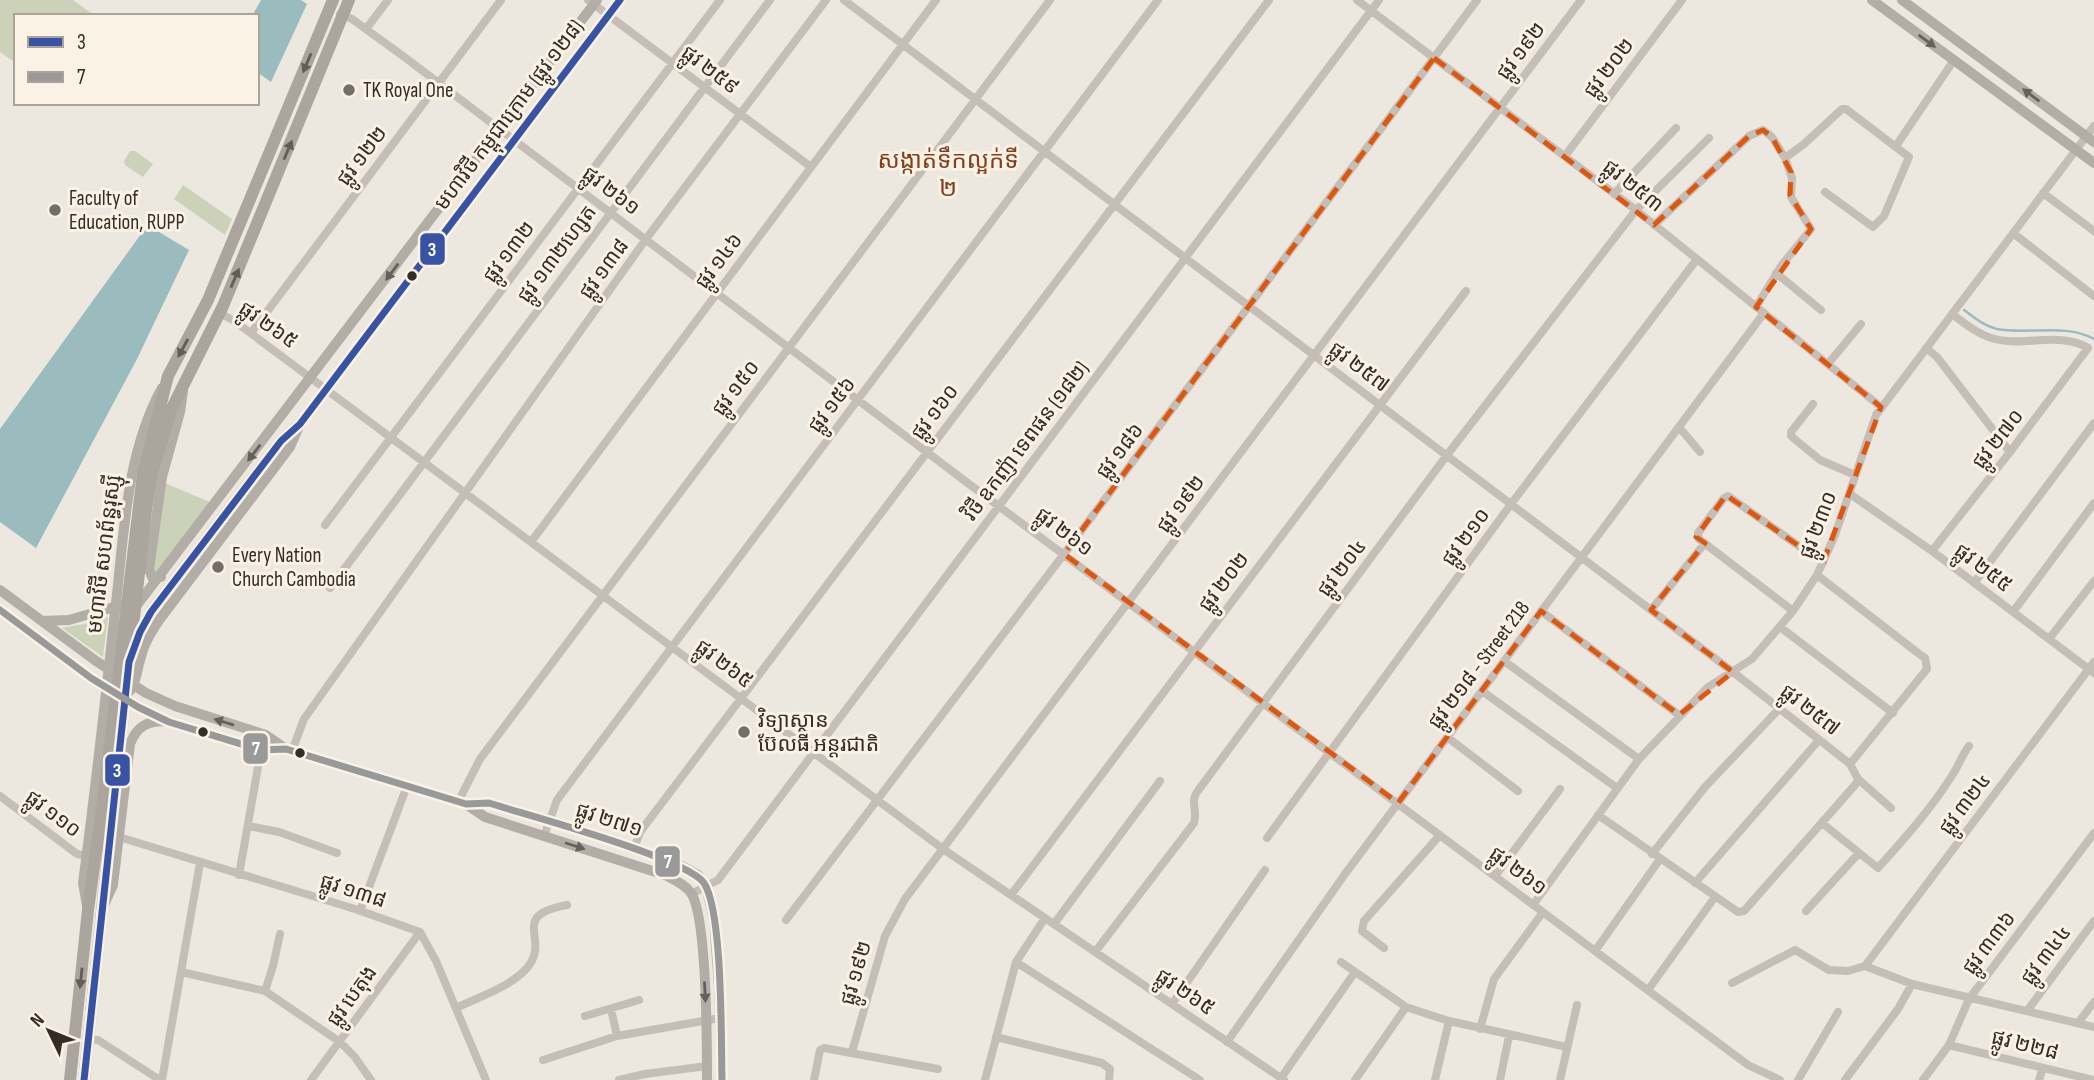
<svg xmlns="http://www.w3.org/2000/svg" width="2094" height="1080" viewBox="0 0 2094 1080" font-family="'Sofia Sans Condensed','Noto Sans Khmer',sans-serif">
<rect width="100%" height="100%" fill="#ece7df"/>
<!-- green -->
<path fill="#ccd2b8" d="M0,0H73L95,16H16V63L0,52Z
M130,151H135L153,164L143,177L125,165L124,161Z
M183,185L232,219L225,235L174,199Z
M165,483L212,503L155,574L152,569Z
M108,617L103,657L62,628L89,623Z"/>
<!-- water -->
<path fill="#9abcbe" d="M261,0H301L307,4L271,82L257,72V16H252Z
M144,230L159,232L189,250L137,359L36,548L0,522V429Z"/>
<g fill="none" stroke-linecap="round" stroke-linejoin="round">
<!-- stream -->
<path stroke="#9abcbe" stroke-width="2.5" d="M1964,310C1975,318 1984,326 1997,329C2029,335 2065,323 2094,339"/>
<!-- minor -->
<path stroke="#c5beb7" stroke-width="8" d="M588,0L811,167
M844,0L1733,672L1850,764L1858,779L1855,785L1744,911L1738,912L1598,815
M1357,0L1636,210L1881,407
M340,14L352,19L403,56L969,484L1748,1065L1780,1080
M366,29L388,0
M1896,146L1954,60
M1565,156L1682,0
M1785,158L1804,144L1842,109H1846L1909,157L1884,216L1873,227L1825,192
M2043,193L2094,231
M1614,194L1676,128
M1654,225L1749,136L1763,130L1772,137L1785,158L1792,178L1791,197L1811,229L1781,266L1756,307
M2013,233L2094,296
M1776,273L1821,310
M219,313L233,320L943,849L1284,1080
M251,333L501,0
M1926,348L1937,357L2010,452
M1828,364L1861,324
M1813,404L1791,432V436L1820,460L1855,475
M1679,427L1700,452
M1850,494L1932,551L2094,673
M325,525L720,0
M531,542L936,0
M1932,551L2010,452L2088,348C2061,331 2024,347 1995,339C1979,335 1965,324 1952,314
M1817,575L1918,653L1925,658L1927,669L1850,764
M1974,583L2094,423
M330,588L770,0
M1651,610L1705,543
M1541,611L1679,715
M1793,611L1699,539L1698,533L1724,498L1728,496L1823,563
M2013,612L2094,503
M1780,627L1893,713
M2049,639L2094,581
M1504,661L1639,759
M1482,691L1617,788
M1447,737L1518,791
M292,751L304,719L646,239L826,0
M1858,779L1891,808
M0,796L77,854L87,856
M458,802L480,759L1050,0
M1822,823L1878,868C1904,839 1932,808 1953,774C1959,765 1962,755 1969,746
M248,826L279,832L337,853
M544,836L557,800L1158,0
M119,837L355,909L420,932L436,961L486,1080
M1267,838L1511,504L1697,259
M634,848L640,832L1269,0
M1652,854L1705,787L1780,708
M239,875L261,750
M1495,876L1560,789
M1695,883L1819,740
M691,894L718,880L1379,0
M1011,895L1466,291
M1533,905L1639,759L1708,687L1752,659L1793,611L1817,575L1835,535L1876,415L2094,126
M360,911L407,786
M1806,911L1859,853
M786,920L1064,554L1477,0
M1054,924L1160,781
M1384,948L1362,931L1364,921L1440,835
M1595,951L1660,859
M1095,952L1194,823C1198,812 1190,802 1197,792L1447,455L1636,210L1709,138
M1016,962L1200,1080
M1341,962L1406,1007L1449,1021L1567,1047
M1865,966L2094,662
M181,972L265,991L340,1042L354,1056L371,1080
M1732,983L1795,950L1829,970L1848,971L1865,966L1912,984L2094,1027
M1648,990L1715,897
M265,991L273,966L280,934
M1172,1004L1265,870
M456,1008C479,997 510,987 527,968C552,939 507,916 567,905
M611,1009L617,1036
M2027,1011L2094,921
M585,1016L639,1000
M2078,1023L2094,1002
M1480,1029L1494,979L1543,912
M996,1037L1102,1063L1110,1069L1109,1080
M89,1039L98,1040L160,1080
M1227,1042L1345,874L1764,313
M1949,1045L2093,1080
M852,1052L885,936L905,899L1581,0
M543,1060L617,1036L720,1018
M1281,1078L1355,972
M162,1080L200,863
M311,1080L420,932
M619,1080L645,1074L707,1066
M814,1080L820,1050L824,1048L938,1069
M985,1080L1016,962L1045,918
M1355,1080L1406,1007
M1435,1080L1449,1021
M1500,1080L1509,1036
M1560,1080L1577,1005
M1798,1080L1838,1012
M1845,1080L1898,1009L1912,984
M1923,1080L1949,1045L1969,999L2094,833
M2039,1080L2043,1068"/>
<!-- major -->
<path stroke="#b3ada7" stroke-width="10" d="M1872,0L2094,163
M1902,0L2094,142
M161,577H152L149,569L162,477L180,412L183,391
M0,590L96,661L146,693L175,706L266,735L286,749L466,804L485,817L665,875C674,880 685,884 691,893C707,917 707,1045 707,1080
M134,609L597,0
M0,610L91,678L138,707L169,722L261,750L286,749
M42,621L69,620L121,605
M111,648L123,626
M130,691C137,681 137,668 141,657C144,643 152,631 160,619L290,447L300,424L620,0
M466,804L489,803L549,821L672,861L698,875L706,886L714,920L719,986L722,1080
M104,905L113,885L130,744C137,726 147,721 166,721
M87,906L83,883C95,793 105,703 115,612C124,538 125,455 162,388"/>
<!-- highway -->
<path stroke="#aba59e" stroke-width="12" d="M143,473L168,376L208,300L333,0
M152,473L172,408L223,306L349,0
M132,652L151,612L281,441L300,424
M70,1080L88,910L105,787
M84,1080L115,788"/>
<!-- highway-bridge -->
<path stroke="#aba59e" stroke-width="12" d="M105,787L143,473
M115,788L146,510L152,473"/>
<defs>
<path id="bus-1" d="M84,1080L129,662L140,632L151,612L281,441L300,424L620,0"/>
<path id="bus-2" d="M0,610L91,678L138,707L169,722L261,750L286,749L466,804L489,803C526,815 687,858 704,883C723,912 721,1040 722,1080"/>
</defs>
<!-- bus-1 casing -->
<use href="#bus-1" stroke="#faf2e5" stroke-width="12"/>
<!-- bus-2 casing -->
<use href="#bus-2" stroke="#faf2e5" stroke-width="12"/>
<!-- bus-1 -->
<use href="#bus-1" stroke="#3853a4" stroke-width="7"/>
<!-- bus-2 -->
<use href="#bus-2" stroke="#9a9999" stroke-width="7"/>
</g>
<!-- one-way arrows -->
<defs><path id="oneway-solid" d="M-6-.8H1V-3.2L6.5 0L1 3.2V.8H-6Z" transform="scale(1.75)"/></defs>
<g fill="#67605a">
<use href="#oneway-solid" transform="translate(1927 41) rotate(36)"/>
<use href="#oneway-solid" transform="translate(2031 95) rotate(-143)"/>
<use href="#oneway-solid" transform="translate(392 272) rotate(127)"/>
<use href="#oneway-solid" transform="translate(254 453) rotate(127)"/>
<use href="#oneway-solid" transform="translate(224 722) rotate(-163)"/>
<use href="#oneway-solid" transform="translate(575 846) rotate(18)"/>
<use href="#oneway-solid" transform="translate(705 992) rotate(87)"/>
</g>
<g fill="#645c56">
<use href="#oneway-solid" transform="translate(307 63) rotate(113)"/>
<use href="#oneway-solid" transform="translate(288 150) rotate(-67)"/>
<use href="#oneway-solid" transform="translate(235 278) rotate(-67)"/>
<use href="#oneway-solid" transform="translate(183 348) rotate(118)"/>
<use href="#oneway-solid" transform="translate(81 978) rotate(96)"/>
</g>
<!-- marked area -->
<path fill="none" stroke="#df570d" stroke-width="5" stroke-dasharray="14 9" stroke-linejoin="round" d="M1434,58L1654,225L1749,136L1763,130L1772,137L1791,172L1790,195L1811,229L1756,307L1881,407L1823,563L1726,495L1696,537L1705,543L1651,610L1733,672L1679,715L1541,611L1398,803L1064,554Z"/>
<!-- markers -->
<g fill="#756d67" stroke="#faf2e5" stroke-width="2.5">
<circle cx="349" cy="90" r="7"/>
<circle cx="55" cy="210" r="7"/>
<circle cx="218" cy="567" r="7"/>
<circle cx="744" cy="732" r="7"/>
</g>
<g fill="#352c26" stroke="#faf2e5" stroke-width="2.5">
<circle cx="412" cy="276" r="6"/>
<circle cx="203" cy="732" r="6"/>
<circle cx="300" cy="753" r="6"/>
</g>
<g text-anchor="middle" dominant-baseline="central" stroke-width="6" stroke-linejoin="round" paint-order="stroke">
<!-- street labels -->
<g font-size="21" fill="#352c26" stroke="#faf2e5">
<text transform="translate(1521 51) rotate(-53)">ផ្លូវ ១៩២</text>
<text transform="translate(1609 68) rotate(-53)">ផ្លូវ ២០២</text>
<text transform="translate(710 70) rotate(37)">ផ្លូវ ២៥៩</text>
<text transform="translate(509 115) rotate(-53)">មហាវិថី កម្ពុជាក្រោម (ផ្លូវ ១២៨)</text>
<text transform="translate(362 156) rotate(-53)">ផ្លូវ ១២២</text>
<text transform="translate(1633 186) rotate(38)">ផ្លូវ ២៥៣</text>
<text transform="translate(611 191) rotate(37)">ផ្លូវ ២៦១</text>
<text transform="translate(509 252) rotate(-53)">ផ្លូវ ១៣២</text>
<text transform="translate(557 254) rotate(-53)">ផ្លូវ ១៣២ហ្សេត</text>
<text transform="translate(719 261) rotate(-53)">ផ្លូវ ១៤៦</text>
<text transform="translate(604 269) rotate(-54)">ផ្លូវ ១៣៨</text>
<text transform="translate(268 325) rotate(35)">ផ្លូវ ២៦៥</text>
<text transform="translate(1359 367) rotate(37)">ផ្លូវ ២៥៧</text>
<text transform="translate(736 388) rotate(-53)">ផ្លូវ ១៥០</text>
<text transform="translate(832 405) rotate(-53)">ផ្លូវ ១៥៦</text>
<text transform="translate(935 412) rotate(-53)">ផ្លូវ ១៦០</text>
<text transform="translate(1998 439) rotate(-52)">ផ្លូវ ២៧០</text>
<text transform="translate(1026 441) rotate(-53)">វិថី ឧកញ៉ា ទេពផន (១៨២)</text>
<text transform="translate(1120 451) rotate(-53)">ផ្លូវ ១៨៦</text>
<text transform="translate(1181 504) rotate(-54)">ផ្លូវ ១៩២</text>
<text transform="translate(1818 525) rotate(-69)">ផ្លូវ ២៣០</text>
<text transform="translate(1064 532) rotate(37)">ផ្លូវ ២៦១</text>
<text transform="translate(1466 537) rotate(-54)">ផ្លូវ ២១០</text>
<text transform="translate(104 554) rotate(-83)">មហាវិថី សហព័ន្ធរុស្ស៊ី</text>
<text transform="translate(1342 568) rotate(-53)">ផ្លូវ ២០៤</text>
<text transform="translate(1983 568) rotate(37)">ផ្លូវ ២៥៥</text>
<text transform="translate(1224 582) rotate(-53)">ផ្លូវ ២០២</text>
<text transform="translate(724 664) rotate(37)">ផ្លូវ ២៦៥</text>
<text transform="translate(1479 665) rotate(-53)">ផ្លូវ ២១៨ - Street 218</text>
<text transform="translate(1810 710) rotate(38)">ផ្លូវ ២៥៧</text>
<text transform="translate(1965 804) rotate(-53)">ផ្លូវ ៣២៤</text>
<text transform="translate(53 814) rotate(37)">ផ្លូវ ១១០</text>
<text transform="translate(609 820) rotate(18)">ផ្លូវ ២៧១</text>
<text transform="translate(1518 871) rotate(37)">ផ្លូវ ២៦១</text>
<text transform="translate(353 891) rotate(18)">ផ្លូវ ១៣៨</text>
<text transform="translate(1989 943) rotate(-53)">ផ្លូវ ៣៣៦</text>
<text transform="translate(2046 955) rotate(-53)">ផ្លូវ ៣៤៤</text>
<text transform="translate(856 973) rotate(-74)">ផ្លូវ ១៩២</text>
<text transform="translate(1185 992) rotate(34)">ផ្លូវ ២៦៥</text>
<text transform="translate(352 996) rotate(-54)">ផ្លូវ បេតុង</text>
<text transform="translate(2025 1045) rotate(14)">ផ្លូវ ២២៨</text>
</g>
<!-- poi labels -->
<g font-size="21" fill="#352c26" stroke="#faf2e5" text-anchor="start">
<text x="363" y="90">TK Royal One</text>
<text x="69" y="198">Faculty of<tspan x="69" dy="24">Education, RUPP</tspan></text>
<text x="232" y="555">Every Nation<tspan x="232" dy="24">Church Cambodia</tspan></text>
<text x="758" y="720">វិទ្យាស្ថាន<tspan x="758" dy="24">ប៊ែលធី អន្ដរជាតិ</tspan></text>
</g>
<!-- quarter labels -->
<g font-size="24" fill="#863e1d" stroke="#faf2e5">
<text x="948" y="160">សង្កាត់ទឹកល្អក់ទី<tspan x="948" dy="28">២</tspan></text>
</g>
</g>
<g stroke="#faf2e5" stroke-width="2.5">
<rect x="419" y="232" width="27" height="34" rx="7" fill="#3853a4"/>
<rect x="242" y="732" width="27" height="33" rx="7" fill="#9a9999"/>
<rect x="104" y="753" width="27" height="34" rx="7" fill="#3853a4"/>
<rect x="654" y="845" width="27" height="33" rx="7" fill="#9a9999"/>
</g>
<g font-size="19" text-anchor="middle" font-weight="bold" fill="#fff">
<text x="432" y="256">3</text>
<text x="256" y="755">7</text>
<text x="117" y="777">3</text>
<text x="668" y="868">7</text>
</g>
<!-- legend -->
<rect x="14" y="14" width="245" height="91" fill="#faf2e5" stroke="#aba399" stroke-width="2"/>
<rect x="28" y="37" width="35" height="10" fill="#3853a4" stroke="#aba399" stroke-width="2"/>
<text x="77" y="49" font-size="21" fill="#352c26">3</text>
<rect x="28" y="72" width="35" height="10" fill="#9a9999" stroke="#aba399" stroke-width="2"/>
<text x="77" y="84" font-size="21" fill="#352c26">7</text>
<!-- north arrow -->
<g transform="translate(49 1031) rotate(313)" stroke="#faf2e5" stroke-width="5" paint-order="stroke">
<path d="M0-5L12 26L0 18L-12 26Z" fill="#352c26"/>
<text y="-10" font-size="19" font-weight="bold" text-anchor="middle" fill="#352c26">N</text>
</g>
</svg>
